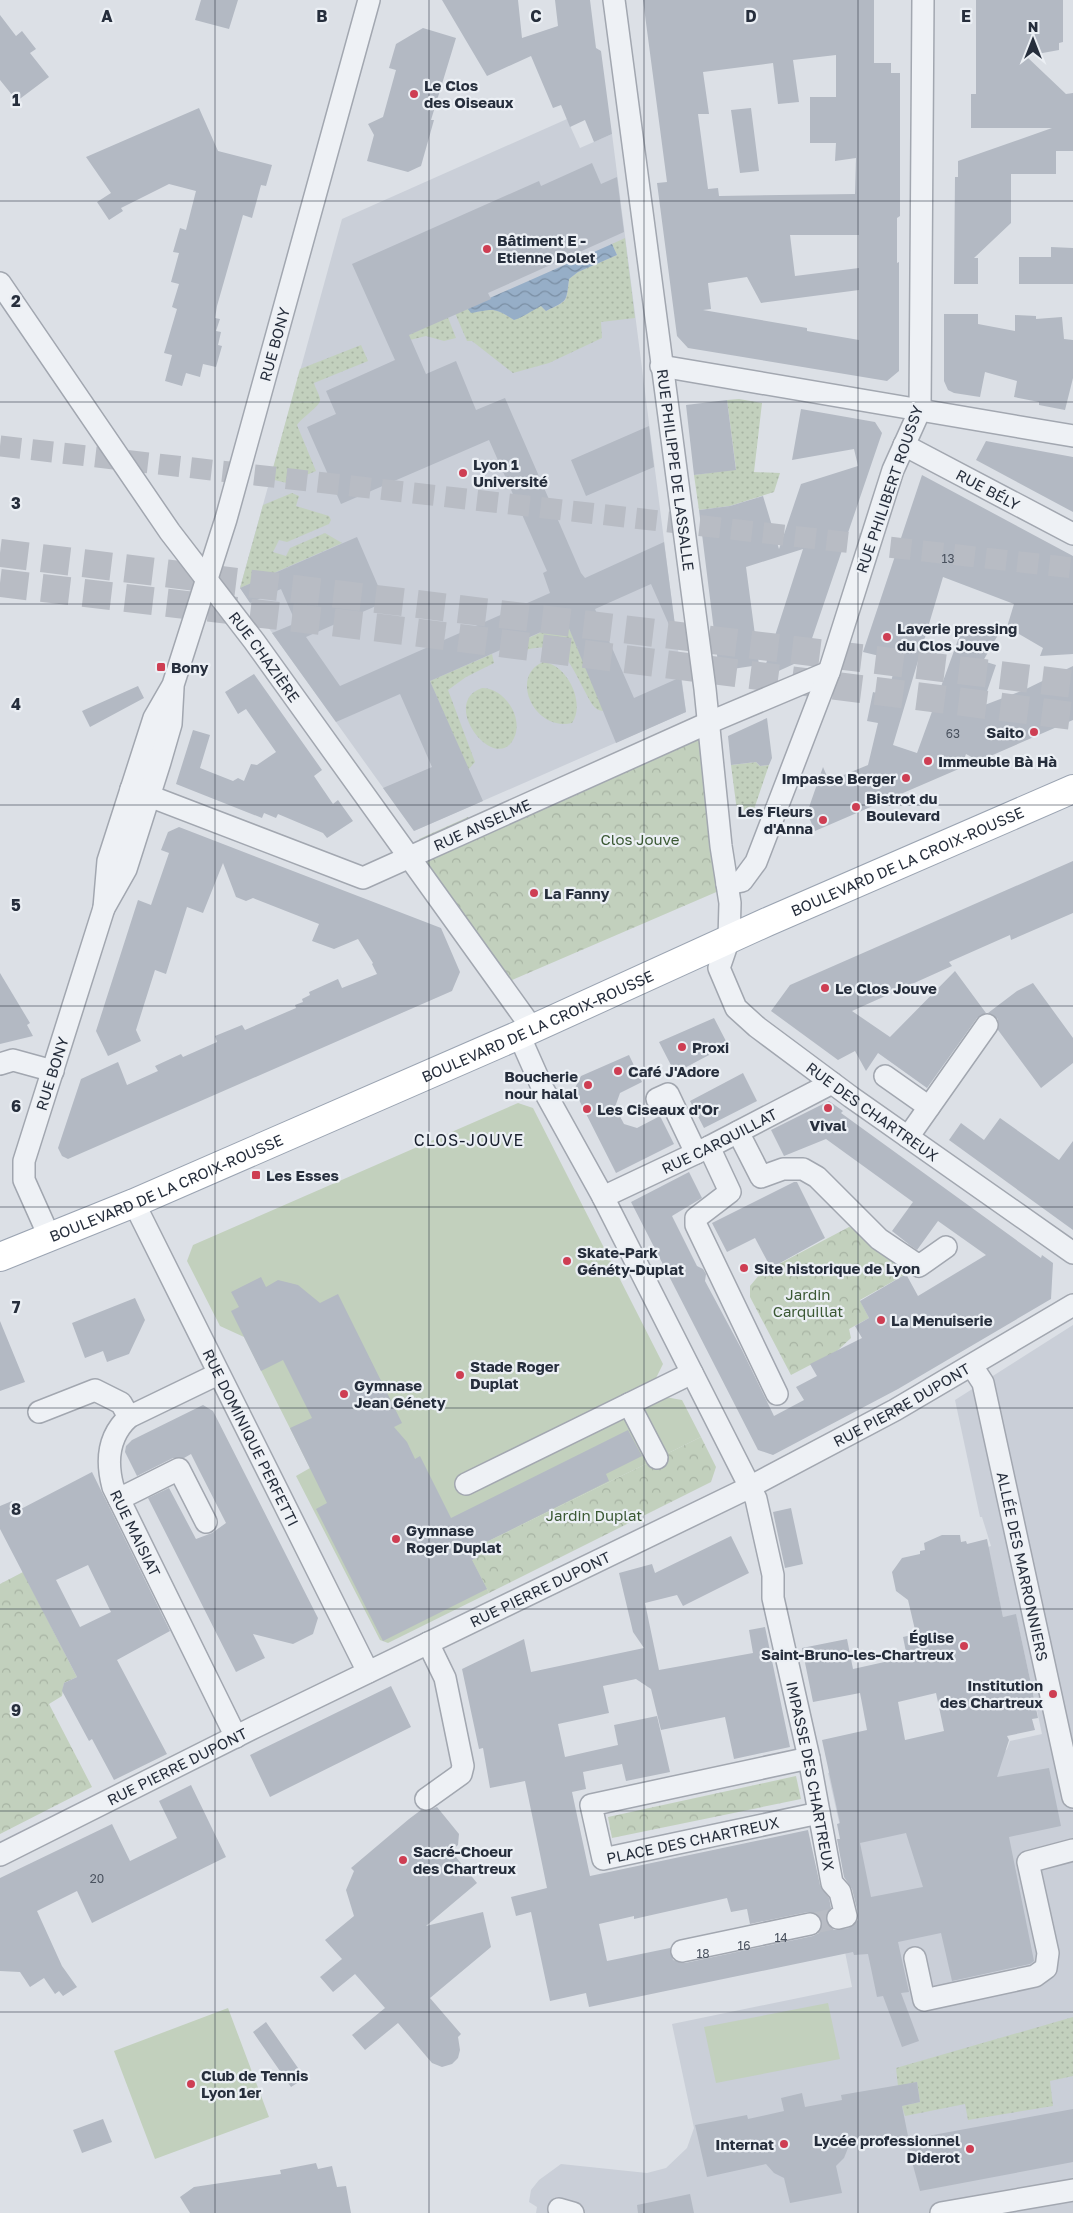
<svg xmlns="http://www.w3.org/2000/svg" width="1073" height="2213" viewBox="0 0 1073 2213" font-family="'Golos Text',sans-serif">
<defs>
<pattern id="grass-dots" width="8" height="8" patternUnits="userSpaceOnUse" patternTransform="scale(1.25)"><rect width="8" height="8" fill="#c2d0bd"/><path d="M2 2h.1M6 6h.1" fill="none" stroke="#a7b3a3" stroke-width="1.8" stroke-linecap="round"/></pattern>
<pattern id="park-crowns" width="20" height="18" patternUnits="userSpaceOnUse" patternTransform="scale(1.25)"><rect width="20" height="18" fill="#c2d0bd"/><path d="M2 6a3 3 0 1 1 6 0M12 15a3 3 0 1 1 6 0" fill="none" stroke="#a7b3a3"/></pattern>
<pattern id="water-waves" width="16" height="10" patternUnits="userSpaceOnUse" patternTransform="scale(1.25)"><rect width="16" height="10" fill="#96aec7"/><path d="M0 5q4-4 8 0t8 0" fill="none" stroke="#7a8ea3"/></pattern>
</defs>
<rect width="100%" height="100%" fill="#dce0e6"/>
<!-- built -->
<path fill="#cacfd8" d="M567,119L580,148L612,134L686,712L414,831L240,588L342,219Z
M1073,1325V2213H536L537,2207L529,2202L531,2190L539,2180L561,2164L647,2173L666,2168L687,2148L694,2128L672,2024L852,1987L842,1937L850,1935L848,1923L861,1920L828,1773L941,1748L997,1760L1007,1749L1010,1741L1042,1734L1016,1615L1003,1617L988,1547L991,1546L982,1517H980L955,1400Z"/>
<!-- grass -->
<path fill="url(#grass-dots)" d="M625,238L635,318L601,322L602,338L549,363L513,373L472,341H467L455,313L467,308L477,312C494,307 500,311 514,320L541,306L546,311C569,300 566,303 569,279L578,272L617,255L612,244Z
M447,315L456,338L444,341L426,336L390,345Z
M361,345L368,361L314,383C315,388 319,393 320,399C322,405 302,417 297,425L316,471L287,483L270,479L300,369Z
M739,399L762,403L754,472L780,473L774,492L730,506L699,510L694,475L736,469L727,400Z
M292,493L299,496L296,506L329,516L331,520L329,524L287,542L279,540L273,552L286,556L290,548L325,533L342,543L240,588L263,505Z
M566,621L604,710L603,711C595,710 593,706 589,699C565,654 563,635 507,656L502,650Z
M492,654L494,663L466,677L448,690L475,762L468,770L430,681Z
M543,662C567,664 586,703 572,723C534,732 509,676 543,662Z
M482,688C504,688 524,717 514,738C496,776 438,703 482,688Z
M756,762L760,766L769,765L753,812L737,811L731,765Z
M468,817L471,822L422,843L419,839Z
M1073,2017V2076L1050,2081L1053,2106L968,2120L965,2104L905,2116L902,2106L920,2102L917,2082L898,2086L896,2068Z"/>
<!-- park -->
<path fill="url(#park-crowns)" d="M708,724L728,887L503,984L409,856Z
M849,1227L858,1230L906,1274L860,1300L869,1318L849,1329L851,1338L837,1351L791,1375L750,1297V1286L760,1274Z
M701,1437L716,1467L711,1482L489,1593L472,1560L478,1557L474,1548Z
M23,1572L77,1677L64,1683L62,1696L49,1704L92,1787L0,1834V1584Z
M796,1776L801,1799L612,1838L608,1817Z"/>
<!-- pitch -->
<path fill="#c2d0bd" d="M518,1103L533,1108L663,1364L656,1378L665,1397L682,1400L701,1437L468,1551L489,1593L388,1643L380,1640L296,1476L310,1468L244,1337L220,1326L187,1261L193,1245Z
M828,2003L840,2059L716,2083L704,2027Z
M228,2008L269,2117L155,2159L114,2051Z"/>
<!-- water -->
<path fill="url(#water-waves)" d="M612,244L617,255L578,272L569,279C566,303 568,300 546,311L541,306C531,311 524,317 514,320C494,307 494,309 471,313L467,308Z"/>
<!-- building -->
<path fill="#b3b9c3" fill-rule="evenodd" d="M201,0H238L229,29L195,20Z
M442,0H518L522,38L558,26L555,0H590L596,48L601,51L612,134L594,142L585,120L570,127L561,105L553,108L531,56L487,76Z
M643,0H874V63H891V73H900V216L897,218V263L899,262V371L887,381L688,348L677,336L657,183L667,182ZM836,55V97H810V143H836L835,161L856,158L855,194L719,196L718,188L708,189L698,114H709L703,72L773,63L778,104L799,102L793,60ZM790,235H859V268L795,276ZM747,277L761,303L859,290V340L807,331V328L703,310L711,309L708,283Z
M976,0H1063V42L1059,43V50L1026,56L1066,94L1073,93V151H1056V174H1011V223L974,258H978V284H954L955,177H958V161L1052,128H971V94H976Z
M0,15L16,36L22,31L36,49L30,53L49,77L17,101L0,80Z
M423,28L456,38L431,120H434L421,166L408,172L367,161L374,135L368,124L383,117L396,70L389,68L396,44Z
M199,108L218,151L272,165L266,186L261,185L252,218L243,215L217,306L215,318L220,319L216,331L221,332L218,345L222,346L216,367L203,364L200,377L186,373L182,386L165,381L172,355L164,353L177,309L172,307L179,284L171,282L179,253L173,252L180,228L186,230L196,191L169,184L121,208L123,211L109,220L97,202L111,193L86,157Z
M751,108L759,171L740,173L731,110Z
M592,163L601,184L617,177L624,232L488,293L491,299L409,335L426,374L456,361L476,410L505,398L581,573L585,578L664,542L675,625L670,627L651,584L595,609L634,698L681,677L686,712L616,743L566,621L430,681L483,801L414,831L383,788L432,767L400,694L336,722L272,633L296,623L281,589L250,603L240,588L357,537L385,602L306,637L340,686L550,593L543,573L547,571L489,440L341,504L307,427L336,414L326,391L395,360L352,264L539,181L541,186Z
M1051,247L1073,248V284H1019V257H1051Z
M944,314H978V324L1015,331V315L1036,316V319L1062,317L1064,339L1073,340V378L1065,410L1039,405V402L1014,397L1017,381L985,372L980,397L954,393L948,390L944,381Z
M727,400L736,470L694,475L686,405Z
M801,409L875,422L882,433L805,659L761,679L803,549L746,567L759,665L719,671L699,510L730,506L763,496L779,549L801,484L858,466L854,449L792,460Z
M649,426L654,467L586,496L571,460Z
M986,441L1073,457V512L976,460Z
M922,475L1073,556V654L1040,656L1043,648L1007,627L1014,604L943,577L893,745L917,753L963,626L998,635L983,661L996,665L982,706L1024,690L1073,666V720L979,761L966,754L961,768L815,831L807,813L823,767L829,781L868,765L878,723L867,721L873,692L888,696L896,660L863,652Z
M254,674L322,770L314,776L333,804L338,800L353,821L327,838L323,833L278,814L276,818L264,813L262,818L176,784L193,730L210,735L200,768L233,781L238,778L244,781L251,764L257,765L276,752L246,709L238,714L225,692Z
M138,686L144,698L90,727L82,711Z
M767,718L772,758L769,765L760,766L756,762L731,765L728,736Z
M179,827L441,928L460,972L452,991L68,1159L62,1156L58,1148L81,1079L118,1062L127,1085L158,1071L155,1066L181,1054L183,1057L217,1042L215,1036L242,1025L245,1030L296,1008L295,1005L303,1002L302,999L310,995L309,992L338,979L342,988L377,974L372,964L373,963L358,939L334,949L312,941L319,924L253,898L246,901L236,897L223,863L203,913L187,907L166,974L155,970L136,1030L141,1041L108,1056L96,1031L138,900L151,905L169,853L161,850L168,832Z
M1073,861V913L1011,940L1010,935L949,962L952,966L852,1011L890,1037L955,971L986,1013L977,1018L927,1088L878,1053L866,1071L855,1051L838,1060L771,1011L790,985Z
M0,973L30,1023L27,1025L33,1036L0,1044Z
M1033,983L1073,1038V1063L1041,1088L998,1030V1019L988,1013L1017,991Z
M714,1018L728,1045L675,1073L659,1042Z
M629,1055L642,1082L620,1093L615,1107L624,1124L637,1128L660,1116L674,1144L616,1173L574,1090L581,1076Z
M743,1073L757,1101L704,1128L690,1101Z
M829,1101L843,1111L841,1113L1041,1258L1042,1255L1053,1263L1051,1299L898,1389L773,1455L758,1450L631,1202L689,1172L702,1198L672,1216L697,1266L703,1269L706,1274L705,1281L742,1350L774,1416L804,1400L796,1387L817,1376L810,1364L862,1338L855,1326L869,1318L860,1301L906,1274L918,1296L986,1255L938,1221L917,1250L911,1246L892,1231L913,1202L826,1139L784,1156L771,1130Z
M1000,1118L1059,1160L1073,1141V1230L949,1140L961,1123L984,1140Z
M794,1182H797L825,1238L771,1268L755,1238L727,1252L712,1223Z
M261,1277L266,1287L278,1280L298,1285L320,1303L338,1294L402,1423L394,1427L407,1442L415,1459L420,1456L451,1518L628,1430L642,1456L606,1474L609,1481L474,1548L479,1557L472,1560L487,1589L383,1641L316,1509L327,1503L290,1428L312,1418L283,1360L261,1371L231,1311L239,1307L231,1292Z
M135,1298L145,1320L129,1354L107,1362L103,1351L85,1358L72,1323Z
M0,1321L25,1382L0,1391Z
M203,1405L213,1411L318,1618L313,1634L293,1644L253,1634L265,1658L236,1672L148,1498L169,1488L196,1539L212,1533L226,1523L199,1470L191,1454L184,1458H173L137,1476L125,1452L126,1446L132,1440Z
M92,1472L170,1631L117,1660L167,1754L114,1780L92,1739L89,1741L62,1691L64,1683L77,1677L0,1529V1506L12,1501L17,1511ZM88,1565L111,1612L80,1627L56,1580Z
M791,1508L803,1564L785,1568L773,1512Z
M942,1535H960L961,1542L966,1541L967,1544L987,1539L1003,1617L1016,1614L1030,1679L1038,1718L1032,1719L1035,1730L1007,1736L1009,1740L997,1777L1049,1768L1061,1826L1009,1837L1034,1961L1030,1964L952,1981L941,1933L898,1942L909,1992L901,1993L919,2041L902,2047L883,1996L877,1997L868,1954L854,1955L853,1952L589,2007L586,1993L550,2001L531,1912L516,1916L511,1897L547,1888L525,1781L490,1788L483,1748L479,1749L462,1669L524,1639L531,1672L644,1648L633,1632L619,1573L652,1564L655,1573L731,1536L749,1573L683,1606L677,1595L645,1603L659,1670L753,1653L749,1630L765,1627L790,1747L734,1759L725,1717L661,1730L651,1689L636,1679L603,1686L609,1713L558,1724L565,1757L618,1745L614,1725L657,1716L670,1772L626,1781L622,1764L583,1772L586,1789L572,1792L590,1876L808,1830L820,1885L829,1898L831,1908L826,1914V1921L834,1930L849,1928L858,1920V1913L852,1889L844,1877L837,1839H840L837,1824L840,1823L822,1740L867,1730L860,1693L813,1702L802,1648L847,1639L853,1669L907,1657L903,1637L916,1634L908,1600L896,1591L892,1572L902,1558L920,1554V1551L925,1550L924,1543ZM936,1693L944,1731L905,1740L898,1702ZM906,1833L923,1887L871,1897L860,1843ZM727,1898L731,1912L747,1909L750,1924L808,1912L820,1916L822,1927L819,1933L813,1936L685,1963L673,1960L670,1948L607,1961L599,1924L634,1916V1919Z
M391,1686L411,1727L270,1797L250,1755Z
M191,1785L226,1857L92,1923L77,1891L37,1911L62,1966L77,1987L63,1996L59,1991L55,1994L44,1978L30,1987L20,1972L0,1971V1878L112,1824L130,1861L177,1838L159,1801Z
M437,1807L459,1834L458,1845L451,1851L477,1883L426,1926L483,1912L491,1947L430,1998L461,2034L458,2037L460,2050L458,2058L452,2064L442,2067L432,2063L398,2023L365,2050L352,2035L385,2008L355,1974L333,1992L320,1977L342,1959L325,1940L354,1916L346,1890L354,1871L351,1868L409,1819L421,1810L428,1811Z
M266,2022L305,2078L291,2087L253,2032Z
M917,2082L920,2102L902,2106L908,2136L848,2148L844,2158L836,2166L842,2193L790,2203L784,2178L774,2173L766,2164L707,2177L695,2125L747,2115L748,2119L784,2111L781,2098L802,2093L805,2107L842,2100L841,2095Z
M1073,2109V2162L920,2191L906,2140Z
M103,2119L112,2142L82,2153L73,2130Z
M316,2163L318,2169L332,2166L337,2187L346,2186L351,2213H190L180,2197L194,2187L281,2174L280,2170Z
M690,2194L694,2213H638L637,2205Z"/>
<g fill="none" stroke-linecap="round" stroke-linejoin="round">
<!-- minor-tunnel -->
<path stroke="#b8bcc4" stroke-width="21" stroke-dasharray="21 11" stroke-linecap="butt" d="M0,446L1073,568
M810,1924L838,1918"/>
<!-- major-tunnel -->
<path stroke="#b8bcc4" stroke-width="28" stroke-dasharray="28 14" stroke-linecap="butt" d="M0,553L1073,684
M0,583L389,629L1073,716"/>
<defs>
<g id="minor">
<path id="s1" d="M614,0L705,689L721,846L730,903L729,939L719,968L736,1008L757,1027L851,1097L1073,1253"/>
<path id="s2" d="M0,283L170,532L254,641L532,1028"/>
<path d="M661,366L1073,436"/>
<path id="s3" d="M904,445L1073,534"/>
<path id="s4" d="M131,789L363,878L708,723L829,672"/>
<path d="M727,884L742,881L756,862L829,672L893,470L920,410L923,0"/>
<path id="s5" d="M104,908L108,861L154,718L173,685L226,519L369,0"/>
<path id="s6" d="M519,1035L542,1087L603,1197L756,1499L773,1575V1598L809,1758L832,1883L840,1892L846,1916L838,1918"/>
<path d="M0,1064L13,1060L53,1071"/>
<path d="M885,1076L929,1107"/>
<path d="M657,1099L668,1094L696,1153"/>
<path d="M738,1132L761,1177L783,1169H803L817,1177L879,1239L919,1266L946,1247"/>
<path d="M908,1137L987,1025"/>
<path d="M709,1147L730,1192L696,1218V1225L777,1394"/>
<path id="s7" d="M603,1197L709,1147L832,1083"/>
<path id="s8" d="M134,1203L368,1672"/>
<path id="s9" d="M49,1236L24,1180V1161L104,908L126,869L160,762L171,724L173,688"/>
<path id="s10" d="M972,1366L983,1383L1073,1797"/>
<path id="s11" d="M218,1374L129,1417C108,1436 106,1461 113,1487L236,1737"/>
<path d="M629,1404L657,1458"/>
<path d="M39,1412L95,1390L121,1403L129,1417"/>
<path d="M466,1484L692,1373"/>
<path d="M119,1499L179,1469L206,1522"/>
<path id="s12" d="M809,1758L591,1805L603,1859L819,1813"/>
<path d="M426,1799L461,1774L463,1766L445,1678L428,1643"/>
<path id="s13" d="M0,1855L255,1727L742,1491L895,1410L1073,1305"/>
<path d="M682,1951L810,1924"/>
<path d="M915,1958L924,2000L1035,1976L1046,1968L1048,1953L1028,1862L1073,1850"/>
<path d="M559,2209L573,2213"/>
<path d="M941,2213L1073,2190"/>
</g>
<g id="major">
<path id="s14" d="M0,1257L134,1203L519,1035L767,922L1073,789"/>
</g>
</defs>
<!-- minor casing -->
<use href="#minor" stroke="#a2a7b0" stroke-width="24"/>
<!-- major casing -->
<use href="#major" stroke="#9ba4b2" stroke-width="30"/>
<!-- minor -->
<use href="#minor" stroke="#eef1f5" stroke-width="21"/>
<!-- major -->
<use href="#major" stroke="#fff" stroke-width="28"/>
</g>
<!-- grid -->
<path fill="none" stroke="#262e3c" stroke-width="1" stroke-opacity="0.55" d="M215,0V2213M429,0V2213M644,0V2213M858,0V2213M0,201H1073M0,402H1073M0,604H1073M0,805H1073M0,1006H1073M0,1207H1073M0,1408H1073M0,1609H1073M0,1811H1073M0,2012H1073"/>
<!-- markers -->
<g fill="#ce3e53" stroke="#ebeff4" stroke-width="2">
<circle cx="414" cy="94" r="5"/>
<circle cx="487" cy="249" r="5"/>
<circle cx="463" cy="473" r="5"/>
<circle cx="887" cy="637" r="5"/>
<rect x="156" y="662" width="10" height="10" rx="2.5"/>
<circle cx="1034" cy="732" r="5"/>
<circle cx="928" cy="761" r="5"/>
<circle cx="906" cy="778" r="5"/>
<circle cx="856" cy="807" r="5"/>
<circle cx="823" cy="820" r="5"/>
<circle cx="534" cy="893" r="5"/>
<circle cx="825" cy="988" r="5"/>
<circle cx="682" cy="1047" r="5"/>
<circle cx="618" cy="1071" r="5"/>
<circle cx="588" cy="1085" r="5"/>
<circle cx="828" cy="1108" r="5"/>
<circle cx="587" cy="1109" r="5"/>
<rect x="251" y="1170" width="10" height="10" rx="2.5"/>
<circle cx="567" cy="1261" r="5"/>
<circle cx="744" cy="1268" r="5"/>
<circle cx="881" cy="1320" r="5"/>
<circle cx="460" cy="1375" r="5"/>
<circle cx="344" cy="1394" r="5"/>
<circle cx="396" cy="1539" r="5"/>
<circle cx="964" cy="1646" r="5"/>
<circle cx="1053" cy="1694" r="5"/>
<circle cx="403" cy="1860" r="5"/>
<circle cx="191" cy="2084" r="5"/>
<circle cx="784" cy="2144" r="5"/>
<circle cx="970" cy="2149" r="5"/>
</g>
<g text-anchor="middle" dominant-baseline="central" stroke-width="4.5" stroke-linejoin="round" paint-order="stroke">
<!-- number labels -->
<g font-size="12" fill="#49515e">
<text x="948" y="558">13</text>
<text x="953" y="733">63</text>
<text x="97" y="1878">20</text>
<text x="781" y="1937">14</text>
<text x="744" y="1945">16</text>
<text x="703" y="1953">18</text>
</g>
<!-- poi labels -->
<g font-size="15" font-weight="bold" fill="#262e3c" stroke="#ebeff4" text-anchor="start">
<text x="424" y="85">Le Clos<tspan x="424" dy="17">des Oiseaux</tspan></text>
<text x="497" y="240">Bâtiment E -<tspan x="497" dy="17">Etienne Dolet</tspan></text>
<text x="473" y="464">Lyon 1<tspan x="473" dy="17">Université</tspan></text>
<text x="897" y="628">Laverie pressing<tspan x="897" dy="17">du Clos Jouve</tspan></text>
<text x="171" y="667">Bony</text>
<text x="1024" y="732" text-anchor="end">Saito</text>
<text x="938" y="761">Immeuble Bà Hà</text>
<text x="896" y="778" text-anchor="end">Impasse Berger</text>
<text x="866" y="798">Bistrot du<tspan x="866" dy="17">Boulevard</tspan></text>
<text x="813" y="811" text-anchor="end">Les Fleurs<tspan x="813" dy="17">d'Anna</tspan></text>
<text x="544" y="893">La Fanny</text>
<text x="835" y="988">Le Clos Jouve</text>
<text x="692" y="1047">Proxi</text>
<text x="628" y="1071">Café J'Adore</text>
<text x="578" y="1076" text-anchor="end">Boucherie<tspan x="578" dy="17">nour halal</tspan></text>
<text x="597" y="1109">Les Ciseaux d'Or</text>
<text x="828" y="1125" text-anchor="middle">Vival</text>
<text x="266" y="1175">Les Esses</text>
<text x="577" y="1252">Skate-Park<tspan x="577" dy="17">Généty-Duplat</tspan></text>
<text x="754" y="1268">Site historique de Lyon</text>
<text x="891" y="1320">La Menuiserie</text>
<text x="470" y="1366">Stade Roger<tspan x="470" dy="17">Duplat</tspan></text>
<text x="354" y="1385">Gymnase<tspan x="354" dy="17">Jean Génety</tspan></text>
<text x="406" y="1530">Gymnase<tspan x="406" dy="17">Roger Duplat</tspan></text>
<text x="954" y="1637" text-anchor="end">Église<tspan x="954" dy="17">Saint-Bruno-les-Chartreux</tspan></text>
<text x="1043" y="1685" text-anchor="end">Institution<tspan x="1043" dy="17">des Chartreux</tspan></text>
<text x="413" y="1851">Sacré-Choeur<tspan x="413" dy="17">des Chartreux</tspan></text>
<text x="201" y="2075">Club de Tennis<tspan x="201" dy="17">Lyon 1er</tspan></text>
<text x="960" y="2140" text-anchor="end">Lycée professionnel<tspan x="960" dy="17">Diderot</tspan></text>
<text x="774" y="2144" text-anchor="end">Internat</text>
</g>
<!-- street labels -->
<g font-size="15" fill="#262e3c" stroke="#ebeff4">
<text stroke="none"><textPath href="#s5" startOffset="591">RUE BONY</textPath></text>
<text stroke="none"><textPath href="#s1" startOffset="474">RUE PHILIPPE DE LASSALLE</textPath></text>
<text transform="translate(889 489) rotate(-71)">RUE PHILIBERT ROUSSY</text>
<text stroke="none"><textPath href="#s3" startOffset="95">RUE BÉLY</textPath></text>
<text stroke="none"><textPath href="#s2" startOffset="458">RUE CHAZIÈRE</textPath></text>
<text stroke="none"><textPath href="#s4" startOffset="379">RUE ANSELME</textPath></text>
<text stroke="none"><textPath href="#s14" startOffset="990">BOULEVARD DE LA CROIX-ROUSSE</textPath></text>
<text stroke="none"><textPath href="#s14" startOffset="585">BOULEVARD DE LA CROIX-ROUSSE</textPath></text>
<text stroke="none"><textPath href="#s9" startOffset="172">RUE BONY</textPath></text>
<text stroke="none"><textPath href="#s1" startOffset="1192">RUE DES CHARTREUX</textPath></text>
<text stroke="none"><textPath href="#s7" startOffset="129">RUE CARQUILLAT</textPath></text>
<text stroke="none"><textPath href="#s14" startOffset="180">BOULEVARD DE LA CROIX-ROUSSE</textPath></text>
<text stroke="none"><textPath href="#s13" startOffset="1008">RUE PIERRE DUPONT</textPath></text>
<text stroke="none"><textPath href="#s8" startOffset="262">RUE DOMINIQUE PERFETTI</textPath></text>
<text stroke="none"><textPath href="#s11" startOffset="226">RUE MAISIAT</textPath></text>
<text stroke="none"><textPath href="#s10" startOffset="208">ALLÉE DES MARRONNIERS</textPath></text>
<text stroke="none"><textPath href="#s13" startOffset="602">RUE PIERRE DUPONT</textPath></text>
<text stroke="none"><textPath href="#s13" startOffset="198">RUE PIERRE DUPONT</textPath></text>
<text stroke="none"><textPath href="#s6" startOffset="804">IMPASSE DES CHARTREUX</textPath></text>
<text stroke="none"><textPath href="#s12" startOffset="370">PLACE DES CHARTREUX</textPath></text>
</g>
<!-- park labels -->
<g font-size="15" fill="#3a5833" stroke="#ebeff4">
<text x="640" y="839">Clos Jouve</text>
<text x="808" y="1294">Jardin<tspan x="808" dy="17">Carquillat</tspan></text>
<text x="594" y="1515">Jardin Duplat</text>
</g>
<!-- neighbourhood labels -->
<g font-size="16" letter-spacing="1" fill="#181f2d" stroke="#ebeff4">
<text x="469" y="1140">CLOS-JOUVE</text>
</g>
</g>
<g font-size="16" text-anchor="middle" font-weight="bold" fill="#262e3c" stroke="#ebeff4" stroke-width="4.5" stroke-linejoin="round" paint-order="stroke">
<text x="107" y="22">A</text>
<text x="322" y="22">B</text>
<text x="536" y="22">C</text>
<text x="751" y="22">D</text>
<text x="966" y="22">E</text>
<text x="16" y="106">1</text>
<text x="16" y="307">2</text>
<text x="16" y="509">3</text>
<text x="16" y="710">4</text>
<text x="16" y="911">5</text>
<text x="16" y="1112">6</text>
<text x="16" y="1313">7</text>
<text x="16" y="1515">8</text>
<text x="16" y="1716">9</text>
</g>
<!-- north arrow -->
<g transform="translate(1033 40)" stroke="#ebeff4" stroke-width="4" paint-order="stroke">
<path d="M0-4L9 19L0 12L-9 19Z" fill="#262e3c"/>
<text y="-8" font-size="14" font-weight="bold" text-anchor="middle" fill="#262e3c">N</text>
</g>
</svg>
